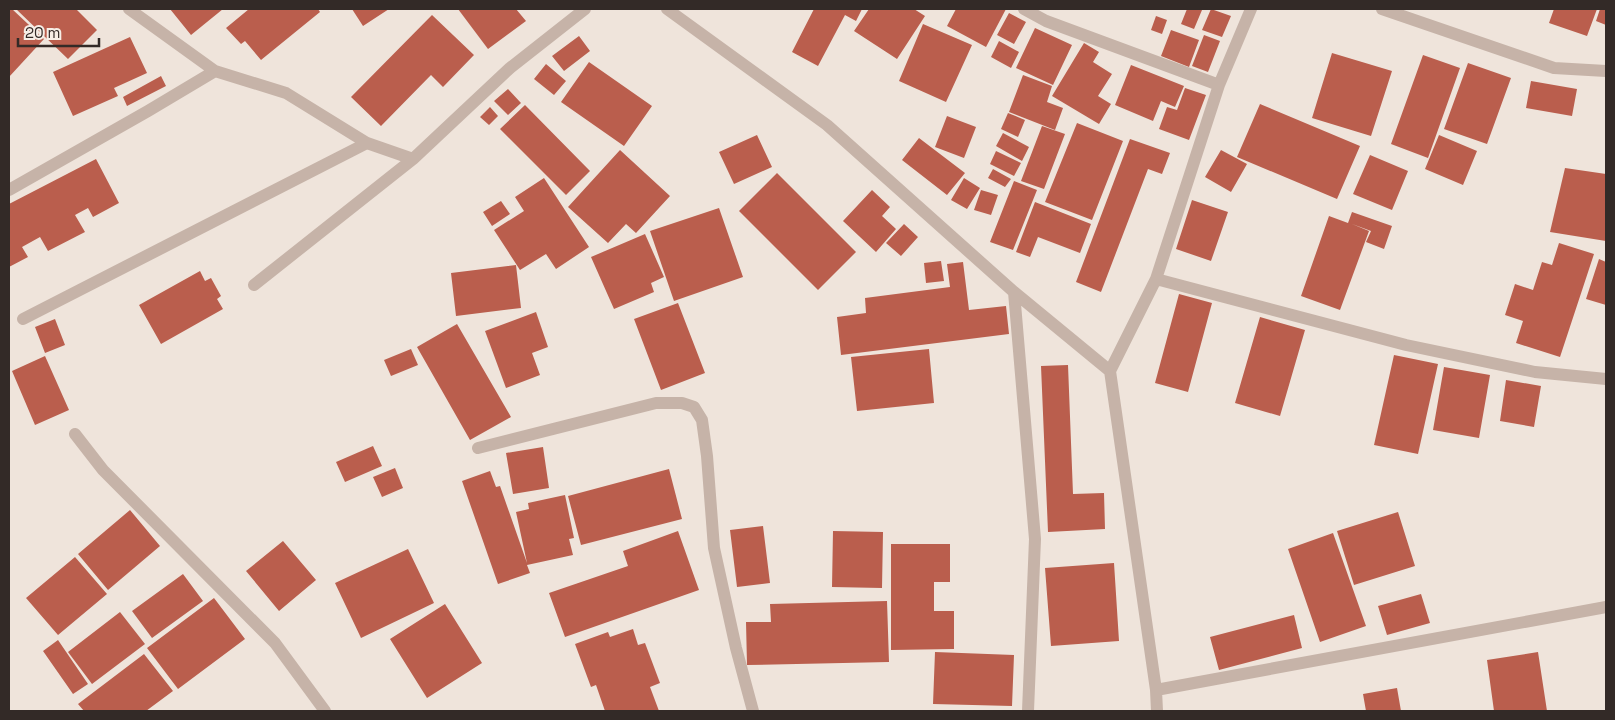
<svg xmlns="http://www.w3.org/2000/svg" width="1615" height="720" viewBox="0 0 1615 720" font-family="'Space Grotesk',sans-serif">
<rect width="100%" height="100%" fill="#efe4db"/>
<!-- building -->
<path fill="#ba5e4d" d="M9,9H12L44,39L9,77Z
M16,9H76L97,30L68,59Z
M170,9H223L191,35Z
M249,9H318L320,12L261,60L245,41L241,44L226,28Z
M352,9H389L363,26Z
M458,9H516L526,21L488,49Z
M814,9H862L856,21L845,15L818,66L792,52Z
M869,9H914L925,16L897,59L854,31Z
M956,9H1006L986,47L947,26Z
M1187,9L1202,10L1194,29L1181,24Z
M1211,9L1231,16L1222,37L1202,30Z
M1554,9H1597L1587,36L1549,23Z
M1600,9H1606V25L1596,21Z
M1009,13L1026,22L1014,44L997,35Z
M432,15L474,55L443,87L431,75L381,126L351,97Z
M1156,16L1167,20L1162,34L1151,30Z
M923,24L972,45L946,102L899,81Z
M1035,28L1072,45L1053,85L1016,68Z
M1171,30L1199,40L1189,67L1161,56Z
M1204,35L1220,41L1208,72L1192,66Z
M579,36L590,51L564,71L552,56Z
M130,37L147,73L114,88L118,96L73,116L53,72Z
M999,41L1019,52L1011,68L991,57Z
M1084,43L1099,52L1093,62L1112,74L1098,96L1111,104L1099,124L1052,96Z
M1332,53L1392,71L1371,136L1312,118Z
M1423,55L1460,68L1428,158L1391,144Z
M589,62L652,106L624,146L561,102Z
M1468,63L1511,78L1487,144L1444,129Z
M546,64L566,81L554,95L534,79Z
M1131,65L1184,86L1175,107L1161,101L1153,121L1115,105Z
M1023,75L1052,86L1047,102L1063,108L1055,130L1009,112Z
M161,76L166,86L127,106L123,97Z
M1531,81L1577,89L1572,116L1526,108Z
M1185,88L1206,95L1189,140L1159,129L1167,107L1177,110Z
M508,89L521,103L508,115L494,101Z
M1260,104L1360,146L1337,199L1237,157Z
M525,105L590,171L566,195L500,129Z
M490,107L498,116L489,125L480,117Z
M1008,113L1025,120L1018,137L1001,129Z
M947,116L976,127L964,158L935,147Z
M1077,123L1123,141L1092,220L1045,202Z
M1042,126L1065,134L1044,189L1021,181Z
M1003,133L1029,147L1022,161L996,146Z
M757,135L772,167L734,184L719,152Z
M1439,135L1477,151L1463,185L1425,169Z
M919,138L965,173L947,195L902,160Z
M1130,139L1170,153L1162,174L1148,169L1101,292L1076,282Z
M620,150L670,196L636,233L626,224L608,243L568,207Z
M1221,150L1247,164L1231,192L1205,177Z
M996,151L1021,163L1014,176L990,164Z
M1370,155L1408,171L1392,210L1353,194Z
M96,159L119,203L93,217L88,208L75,215L85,232L48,251L40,237L22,247L28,257L9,267V204Z
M1565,168L1606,174V241L1550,232Z
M993,169L1011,179L1005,187L988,178Z
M777,173L856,252L818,290L739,211Z
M544,178L589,247L556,269L546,254L520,270L494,230L524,211L515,197Z
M964,178L980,188L967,209L951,200Z
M1014,181L1037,190L1013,250L990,242Z
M872,190L890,207L882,216L896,229L876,252L843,221Z
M981,190L998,195L991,215L974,210Z
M1192,200L1228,212L1211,261L1176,249Z
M501,201L510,214L492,226L483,212Z
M1035,202L1091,224L1080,253L1038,237L1030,257L1016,252Z
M719,208L743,277L674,301L650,231Z
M1352,212L1392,226L1384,249L1366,242L1371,231L1352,224L1369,231L1340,310L1301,296L1329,216L1348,223Z
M904,224L918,237L901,256L886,243Z
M645,234L664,277L651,283L654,292L614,309L591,257Z
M1559,243L1594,254L1560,357L1516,343L1523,321L1505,315L1515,284L1533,290L1542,262L1552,265Z
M1599,259L1606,262V305L1586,299Z
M941,261L944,281L926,283L924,263Z
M963,262L969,310L1006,306L1009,334L841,355L837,317L866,313L865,298L950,287L947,264Z
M516,265L521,308L456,316L451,273Z
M200,271L205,281L211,278L221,296L217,299L223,309L161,344L139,305Z
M1179,294L1212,303L1188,392L1155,383Z
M678,303L705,373L661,390L634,319Z
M536,312L548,347L532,353L540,375L506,388L485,331Z
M1260,317L1305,330L1280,416L1235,403Z
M55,319L65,345L45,353L35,327Z
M457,324L511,417L470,440L417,347Z
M411,349L418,365L391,376L384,360Z
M929,349L934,403L857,411L851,357Z
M1394,355L1438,364L1418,454L1374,445Z
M45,356L69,410L35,425L12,371Z
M1068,365L1073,494L1104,493L1105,529L1048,532L1041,366Z
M1444,367L1490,375L1479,438L1433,430Z
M1506,380L1541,386L1534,427L1500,421Z
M373,446L382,466L345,482L336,462Z
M543,447L549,488L513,494L506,453Z
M395,468L403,488L382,497L373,477Z
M669,469L682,519L581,545L568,496Z
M490,471L496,487L500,486L527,563L516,512L529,509L528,503L565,495L574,538L569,539L573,555L527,565L530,573L498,584L462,481Z
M130,510L160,546L108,590L78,554Z
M1398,512L1415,566L1354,585L1337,531Z
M763,526L770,583L737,587L730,530Z
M678,531L699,590L565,637L549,593L628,566L623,551Z
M833,531L883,532L882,588L832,587Z
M1333,533L1366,626L1320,642L1288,549Z
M283,541L316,580L279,611L246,571Z
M891,544H950V582H934V611H954V649L891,650Z
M408,549L434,603L361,638L335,583Z
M75,557L107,594L58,635L26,598Z
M1114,563L1119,641L1051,646L1045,568Z
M183,574L203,601L152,638L132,611Z
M1421,594L1430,623L1387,635L1378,606Z
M214,598L245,639L178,689L147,648Z
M887,601L889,662L747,665L746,622H771L770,604Z
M445,604L482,663L427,698L390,639Z
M120,612L145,644L92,684L68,652Z
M1294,615L1302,648L1219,670L1210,637Z
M633,629L638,645L645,643L660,683L650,687L659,711H605L596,685L591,687L575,644L608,632L610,637Z
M58,640L88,684L73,694L43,651Z
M935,652L1014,655L1012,706L933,704Z
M1538,652L1547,711H1494L1487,660Z
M144,654L173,691L146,711H84L78,704Z
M1397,688L1401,711H1366L1363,694Z"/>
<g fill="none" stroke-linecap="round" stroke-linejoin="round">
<!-- minor -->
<path stroke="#c6b3a8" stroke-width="12" d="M129,9L215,71L286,93L367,143L413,159
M667,9L827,125L1014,292L1110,371
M1024,9L1046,21L1219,85
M1382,9L1554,68L1606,71
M9,190L148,111L215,71
M1156,279L1406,345L1535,372L1606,379
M254,285L413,159L510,68L585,9
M1014,292L1035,539L1028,711
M23,319L367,143
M75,434L103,470L275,643L325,711
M478,448L656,403H682L694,407L702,420L707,456L714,548L736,648L753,711
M1156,690L1606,607
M1157,711L1156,690L1110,371L1156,279L1219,85L1251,9"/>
</g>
<!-- border -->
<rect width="1615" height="720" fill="none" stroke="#332a27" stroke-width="20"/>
<!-- scale -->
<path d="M18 38v8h81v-8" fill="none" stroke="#332a27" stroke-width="2.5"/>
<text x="25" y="38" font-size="15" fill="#332a27" stroke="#f7eee6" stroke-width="4" paint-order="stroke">20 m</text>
</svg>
